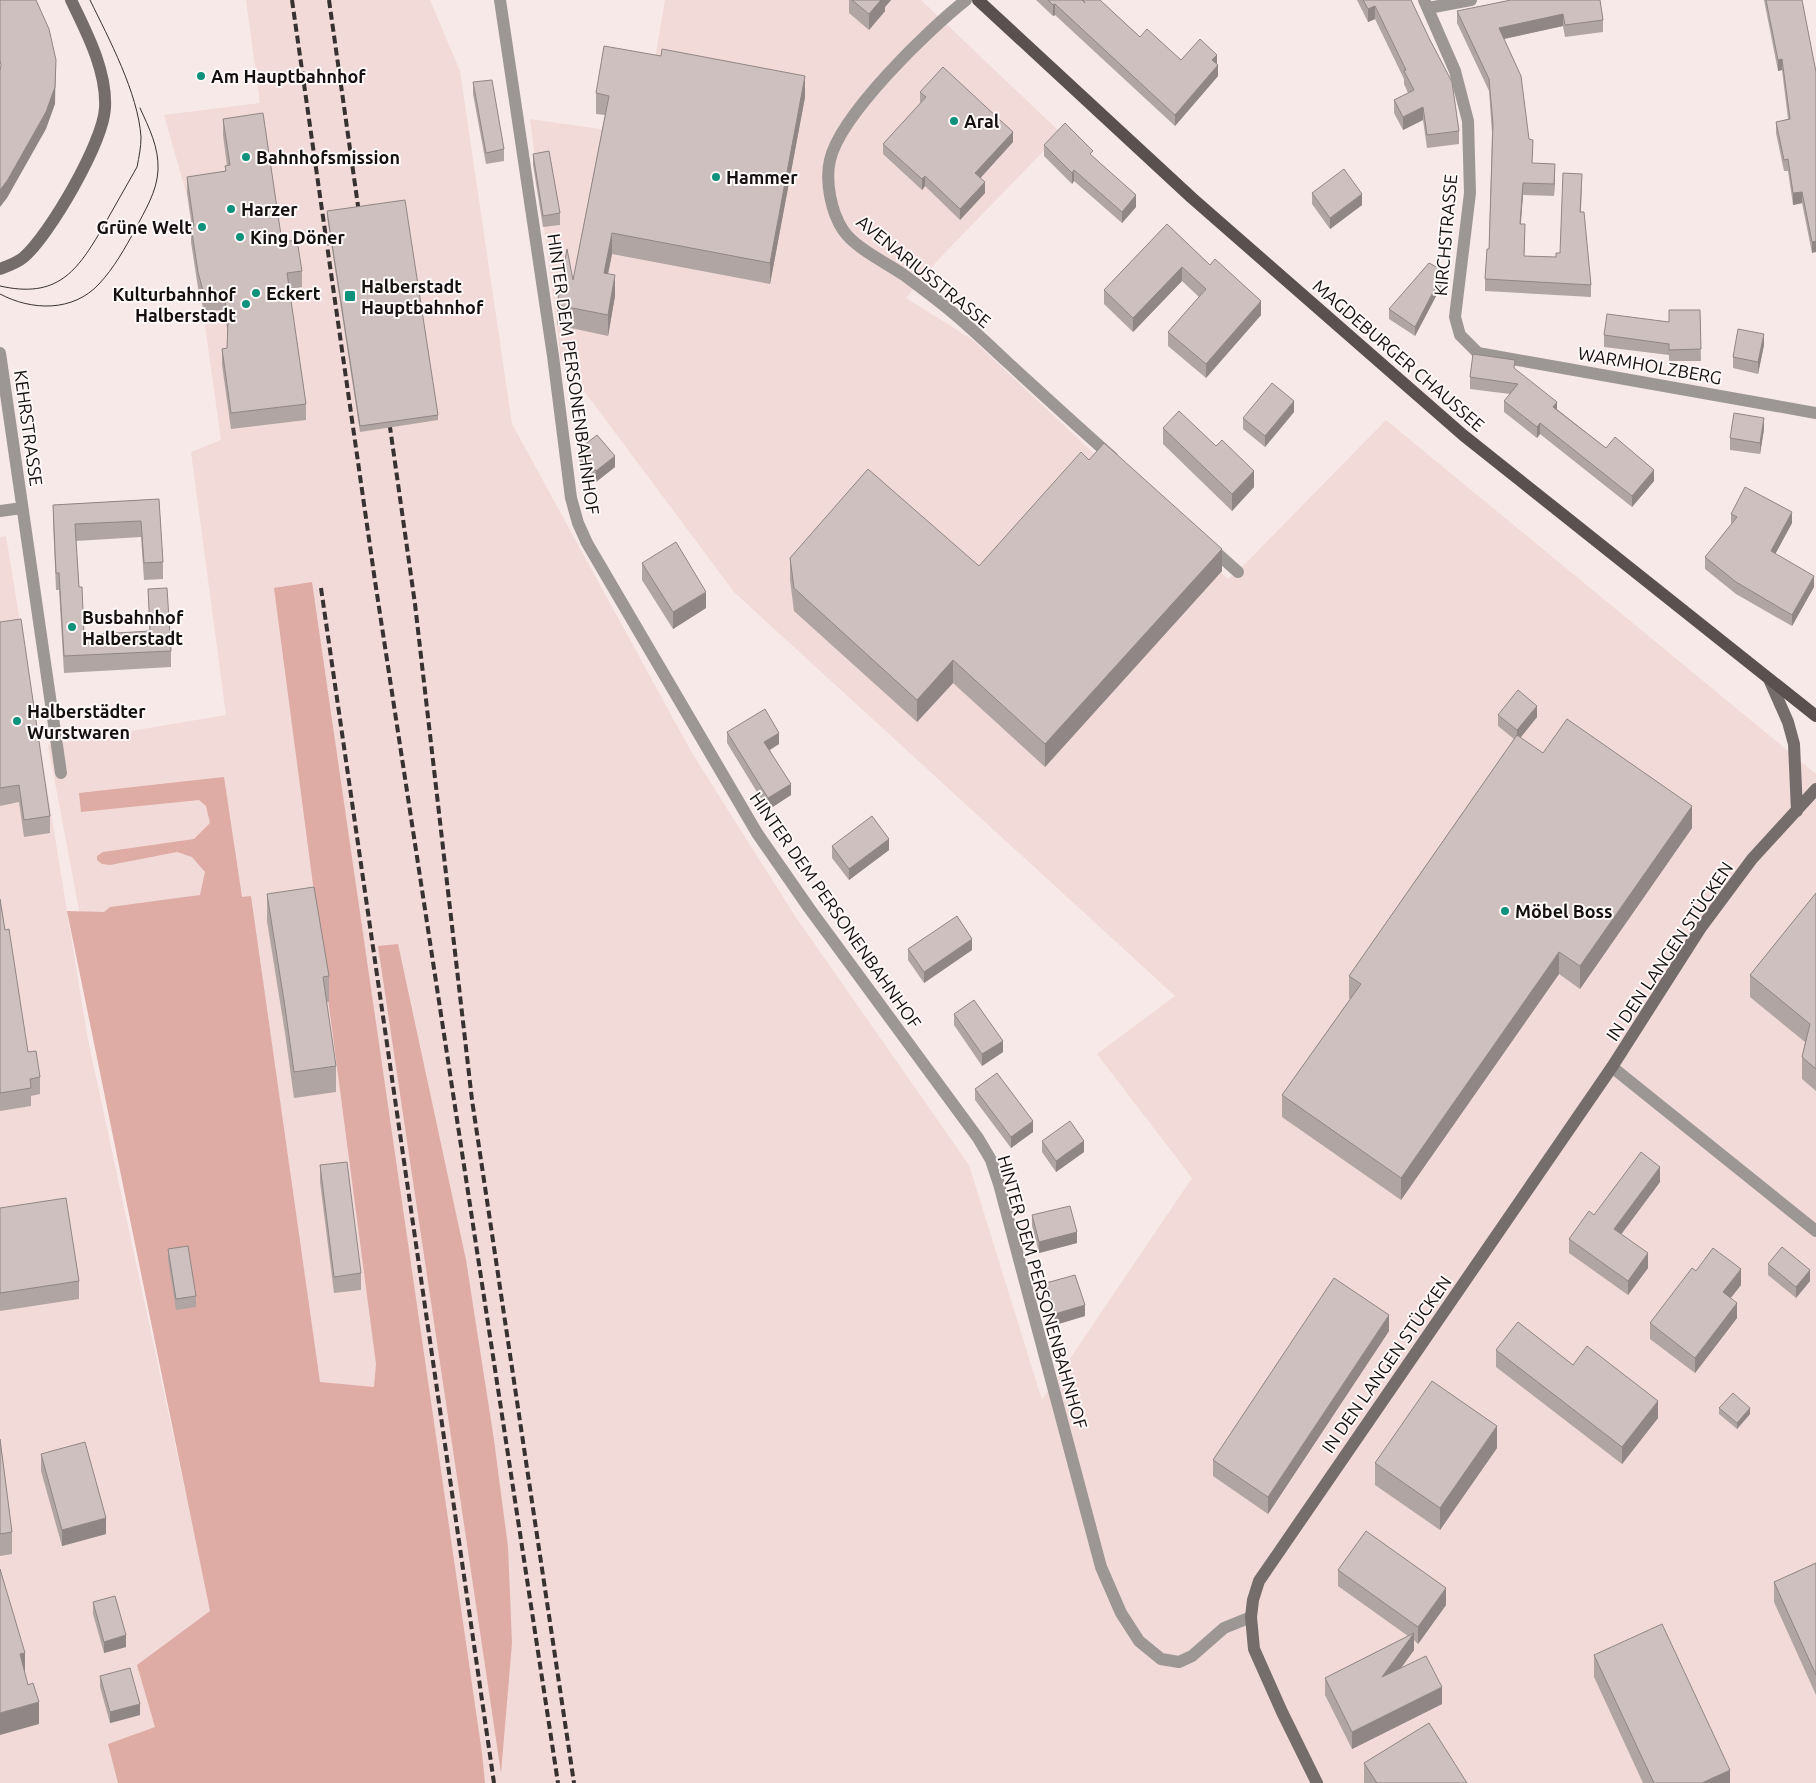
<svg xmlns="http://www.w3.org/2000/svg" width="1816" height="1783" viewBox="0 0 1816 1783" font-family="Ubuntu,sans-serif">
<rect width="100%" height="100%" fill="#f7e9e8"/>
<!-- built -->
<path fill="#f1dad7" d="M246,0H430L460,71L512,424L692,753L795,916L969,1165L1042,1400L1192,1178L1097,1054L1175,996L734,592L561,360L530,119L642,135L665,0H921L1061,133L937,261L906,298L973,340L1228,579L1248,561L1386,420L1816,774V1783H0V537L6,536L88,1040L208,1597L48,745L226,715L191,452L221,440L187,196L164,115L260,103Z"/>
<!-- green -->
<path fill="#dfaba5" d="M312,582L482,1753L485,1783H118L108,1744L155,1727L137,1665L210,1611L67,911L104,912L110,907L200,895L205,872L192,857L177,852L110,865L102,864L97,860V856L103,852L194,839L210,823L206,806L199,800L81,812L79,793L224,777L242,897L251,896L320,1382L374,1387L376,1364L274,588Z
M398,944L466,1260L494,1440L508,1547L512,1643L501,1773L378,946Z"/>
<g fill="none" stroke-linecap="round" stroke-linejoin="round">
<!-- street -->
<path stroke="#9c9695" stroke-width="12" d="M500,0L553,356L571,498L578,523L587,543L757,833L809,908L978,1138L991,1160L999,1184L1101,1567L1121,1613L1139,1641L1161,1659L1179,1662L1192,1656L1224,1628L1251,1617
M966,0C929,29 840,115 830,160C825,181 831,212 843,230C855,248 885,262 904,275C920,287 936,299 952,312C970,327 988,344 1005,360C1041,393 1076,425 1112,457
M1424,0L1455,71L1468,121L1470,193L1455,317L1460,335L1478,353L1816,413
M1428,8L1471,0
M0,353L61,773
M0,511L22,508
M1210,547L1238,572
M1612,1067L1816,1231"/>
<!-- secondary -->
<path stroke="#756d6c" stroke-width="12" d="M0,269C8,266 17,263 24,257C50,234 103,143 105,108C107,71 87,33 71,0
M1769,679L1788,722L1794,744L1797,811
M1317,1783L1282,1712L1254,1649L1251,1617L1253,1600L1259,1581L1612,1067L1700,929L1752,859L1816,789"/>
<!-- primary -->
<path stroke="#5a504f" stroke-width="12" d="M978,0L1192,198L1463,435L1816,716"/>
<!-- tram -->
<path stroke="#373231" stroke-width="1" d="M0,286C57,299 77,272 103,227C114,207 126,187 137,167C139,157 141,147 141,137C138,93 109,39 90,0
M0,294C32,311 73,312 99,284C114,268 125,248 135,230C145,210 157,192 158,170C159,147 149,128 140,108"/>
<!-- rail -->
<path stroke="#373231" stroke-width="4" stroke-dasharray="8 4" stroke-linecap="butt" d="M292,0L375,581L558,1783
M329,0L360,220
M388,413L415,604L472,1100L574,1783
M321,588L494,1783"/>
</g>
<!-- wall -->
<path fill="#b0a5a3" d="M849,0H891L885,7V11L869,30L849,13Z
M1036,0H1100L1140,37L1181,60L1217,64L1218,76L1175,126L1055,15L1053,16Z
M1357,0H1411L1459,131V144L1427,148L1423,120L1403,130L1394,113V100L1408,93L1404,84V79L1375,19L1368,22Z
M1511,0L1603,20V32L1565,37L1563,26L1504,39L1532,163L1555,176L1554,196L1523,195L1520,224L1525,236L1524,256L1556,257L1560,253L1582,186L1581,212L1591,285V297L1485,291V279L1489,249L1492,133L1489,91L1457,23V11Z
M1764,0H1802L1816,72L1812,253L1802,203L1793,205L1788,171H1784L1776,133V122L1788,119L1782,70L1778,71Z
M473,82L504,149V161L486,164L473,94Z
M920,92L1013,142L980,178L985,193L960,220L925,186L922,190L883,154V144L921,103L920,102Z
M596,93L805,97L770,284L612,254L608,274L615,296L608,336L557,325V305L573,280L605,115L596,114Z
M223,119L282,242L302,271V287L289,289L306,404V420L231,429L222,365V349L227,348L228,334L224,310L204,311L198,288L191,242V226H192L187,193V177L225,171V166H227L223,135Z
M1044,145L1093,157L1136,207L1122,223L1074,181L1072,184L1044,156Z
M533,154L560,213V225L543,227L533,165Z
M1312,193L1362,205L1330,229L1312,204Z
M327,211L438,415V420L360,432L327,217Z
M1167,224L1261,315L1206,378L1168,346V332L1199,297L1182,281L1133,332L1104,304V290Z
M1444,281L1415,336L1389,319V309Z
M1700,310L1701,361H1669V355L1604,347V335L1669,322Z
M1764,345L1758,374L1733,368V357Z
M1515,369L1557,409L1606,448L1654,481L1632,507L1540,434L1537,438L1504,412V401L1510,394L1470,389V377Z
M1294,412L1265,447L1243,429V418Z
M1163,428L1216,446L1254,487L1232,511L1163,444Z
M1764,429L1760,454L1730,450V438Z
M579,449L615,467L596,482L579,460Z
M1089,460L1222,571L1045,767L953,683L917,722L794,611L790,580V558L979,566Z
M159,499L163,562V579L144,580L141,537L76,541L79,587L84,635L150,631L148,589L171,651V667L64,673L59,590H56L53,521V505Z
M1731,514L1792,523L1775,554L1814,587L1792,626L1736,594L1705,569V557L1731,525Z
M642,563L706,608L673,629L642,580Z
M0,622L50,816V833L24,837L19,802L0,806Z
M1498,715L1537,717L1520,738L1543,753L1692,828L1580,989L1559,974L1401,1200L1282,1117V1095L1350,999L1349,998V976L1514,739L1498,726Z
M727,732L779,744L770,750L791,795L768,810L727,743Z
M832,846L889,850L849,880L832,858Z
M1816,893V1091L1802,1079V1057L1805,1042L1750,997V975Z
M267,894L329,976V1002H326L336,1066V1092L294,1098L285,1033L267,921Z
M0,899L5,930L28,1052L40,1077V1094L31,1096V1106L0,1111Z
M908,949L972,950L924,983L908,960Z
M954,1014L1003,1052L982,1066L954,1025Z
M975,1089L1033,1132L1011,1148L975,1100Z
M1042,1141L1084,1152L1056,1172L1042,1152Z
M320,1165L361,1273V1290L334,1293L320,1182Z
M1660,1182L1621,1234L1648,1268L1628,1295L1569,1253V1239L1594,1215Z
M0,1208L79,1281V1299L0,1311Z
M1032,1215L1077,1243L1039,1253L1032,1226Z
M168,1249L196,1296V1307L176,1310L168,1260Z
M1768,1264L1810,1281L1796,1298L1768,1275Z
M1696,1271L1741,1285L1731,1298L1737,1318L1695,1373L1650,1339V1323Z
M1046,1283L1085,1316L1055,1325L1046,1294Z
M1389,1331L1268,1514L1213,1476V1460Z
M1496,1350L1573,1365L1658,1418L1622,1464L1496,1367Z
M1719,1408L1750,1414L1737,1429L1719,1414Z
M0,1439L12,1532V1554L0,1556Z
M1497,1448L1440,1530L1375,1485V1463Z
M41,1454L106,1534L62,1546L41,1471Z
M1816,1563V1695L1774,1602V1582Z
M1338,1570L1446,1605L1418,1644L1414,1640V1650L1401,1668L1442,1704L1352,1749L1325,1695V1678L1408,1636L1338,1586Z
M93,1602L126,1647L104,1653L93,1614Z
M1594,1655L1730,1783H1643L1594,1677Z
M100,1676L140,1715L110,1723L100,1687Z
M1364,1763L1467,1783H1364Z"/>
<!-- shaded-wall -->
<path fill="#908685" d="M881,0H891L885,7V11L869,30V14Z
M1055,4V15L1053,16V5Z
M1375,6V19L1368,22V9Z
M1563,14V26L1499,40V28Z
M1217,55V66L1212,60Z
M1782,59V70L1778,71V60Z
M56,60L55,104L46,129L7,198L0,207V190Z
M1218,65V76L1175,126V115Z
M805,76V97L770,284V263Z
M1423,107V120L1403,130V117Z
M1013,132V142L975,184V173Z
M1555,164V176L1554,196V184Z
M1074,170V181L1072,184V173Z
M925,176V186L922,190V179Z
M985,182V193L960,220V209Z
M1523,183V195L1520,236V224Z
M1802,192V203L1793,205V193Z
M1362,194V205L1330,229V218Z
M1136,195V207L1122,223V212Z
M612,233V254L604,293V273Z
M1816,241V252L1812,253V242Z
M1182,267V281L1133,332V318Z
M1444,271V281L1415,336V327Z
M615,275V296L608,336V315Z
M1261,301V315L1206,378V364Z
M1764,334V345L1758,374V362Z
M1294,401V412L1265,447V436Z
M1557,402V413L1553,407Z
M1764,418V429L1760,454V443Z
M1540,423V434L1537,438V427Z
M615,456V467L596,482V471Z
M1654,470V481L1632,507V496Z
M1254,471V487L1232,511V494Z
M1792,512V523L1771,562V551Z
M1222,549V571L1045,767V744Z
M1814,576V587L1792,626V615Z
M706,592V608L673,629V612Z
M953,660V683L917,722V700Z
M1537,706V717L1517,742V730Z
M779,733V744L764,753V742Z
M791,784V795L768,810V798Z
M1692,806V828L1580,989V966Z
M889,839V850L849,880V869Z
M972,939V950L924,983V972Z
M1559,952V974L1401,1200V1178Z
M1003,1041V1052L982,1066V1054Z
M1033,1121V1132L1011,1148V1137Z
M1084,1141V1152L1056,1172V1161Z
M1660,1167V1182L1614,1244V1229Z
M1077,1232V1243L1039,1253V1242Z
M1648,1253V1268L1628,1295V1281Z
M1741,1269V1285L1723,1307V1292Z
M1810,1270V1281L1796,1298V1287Z
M1737,1303V1318L1695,1373V1358Z
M1085,1305V1316L1055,1325V1314Z
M1389,1315V1331L1268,1514V1497Z
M1658,1401V1418L1622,1464V1447Z
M1750,1408V1414L1737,1429V1423Z
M1497,1426V1448L1440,1530V1508Z
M106,1518V1534L62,1546V1530Z
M1446,1588V1605L1418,1644V1627Z
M1414,1633V1650L1382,1694V1677Z
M126,1635V1647L104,1653V1642Z
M25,1653V1675L20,1654Z
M1442,1687V1704L1352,1749V1732Z
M39,1702V1724L0,1735V1713Z
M140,1704V1715L110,1723V1712Z
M1730,1770V1783H1702Z"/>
<!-- building -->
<path fill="#cdc0be" stroke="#908685" d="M0,0H36L49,29L56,60L55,87L46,112L7,181L0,190V71L1,65L0,60Z
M852,0H881L869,14Z
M1048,0H1082L1085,3L1083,0H1100L1140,37L1147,29L1181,60L1200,39L1217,55L1212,60L1218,65L1175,115L1055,4L1053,5Z
M1363,0H1411L1429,38L1452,82L1459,131L1427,135L1423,107L1403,117L1394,100L1414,90L1404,71L1406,70L1375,6L1368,9Z
M1511,0H1600L1603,20L1565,25L1563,14L1499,28L1521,76L1529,139L1533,140L1532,163L1555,164L1554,184L1523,183L1520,224H1525L1524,256L1556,257V253H1560L1563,173L1582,174L1580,212H1584L1591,285L1485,279L1487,249H1489L1493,124L1489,79L1457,11Z
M1766,0H1802L1816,72V241L1812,242L1802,192L1793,193L1788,159L1784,160L1776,122L1790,119L1782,59L1778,60Z
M604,46L661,56L662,49L805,76L770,263L612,233L604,273L615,275L608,315L557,305L567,249L573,280L609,96L596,93Z
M943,67L1013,132L975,173L985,182L960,209L925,176L922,179L883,144L926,97L920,92Z
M492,80L504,149L486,153L473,82Z
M263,113L282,242L297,240L302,271L287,273L306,404L231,413L222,349L227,348L228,322L224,294L204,295L198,272L191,226H194L187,177L226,171L225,166L230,165L223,119Z
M1065,123L1093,151L1090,154L1136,195L1122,212L1074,170L1072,173L1044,145Z
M549,151L560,213L543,216L533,154Z
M1344,169L1362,194L1330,218L1312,193Z
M405,200L438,415L360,426L327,211Z
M1167,224L1210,265L1215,259L1261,301L1206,364L1168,332L1206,289L1182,267L1133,318L1104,290Z
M1429,263L1444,271L1415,327L1389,309Z
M1669,310H1700L1701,349L1669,350V344L1604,335L1607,314L1669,322Z
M1738,329L1764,334L1758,362L1733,357Z
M1473,354L1515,360L1514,368L1557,402L1553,407L1606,448L1615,437L1654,470L1632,496L1540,423L1537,427L1504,401L1518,384L1470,377Z
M1272,383L1294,401L1265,436L1243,418Z
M1179,411L1216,446L1222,440L1254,471L1232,494L1163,428Z
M1734,413L1764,418L1760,443L1730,438Z
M597,435L615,456L596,471L579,449Z
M1104,443L1222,549L1045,744L953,660L917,700L794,588L790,558L868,469L979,566L1081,452L1089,460Z
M1745,487L1792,512L1771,551L1814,576L1792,615L1736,582L1705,557L1737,517L1731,514Z
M159,499L163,562L144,563L141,521L75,524L79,587H82L84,635L150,631L148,589L167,588L171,651L64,656L59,573H56L53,505Z
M676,542L706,592L673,612L642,563Z
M21,619L50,816L24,820L19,785L0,788V622Z
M1518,690L1537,706L1517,730L1498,715Z
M765,709L779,733L764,742L791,784L768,798L727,732Z
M1567,719L1692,806L1580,966L1559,952L1401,1178L1282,1095L1361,984L1349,976L1517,735L1543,753Z
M872,816L889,839L849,869L832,846Z
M314,887L329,976L323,977L336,1066L294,1072L285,1007L267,894Z
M1816,893V1069L1802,1057L1810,1024L1750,975Z
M0,899L5,930L9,929L28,1052L36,1051L40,1077L30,1079L31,1088L0,1093Z
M957,916L972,939L924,972L908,949Z
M974,1000L1003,1041L982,1054L954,1014Z
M997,1073L1033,1121L1011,1137L975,1089Z
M1070,1121L1084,1141L1056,1161L1042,1141Z
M1641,1152L1660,1167L1614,1229L1648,1253L1628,1281L1569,1239L1589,1211L1594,1215Z
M347,1162L361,1273L334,1277L320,1165Z
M66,1198L79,1281L0,1293V1208Z
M1070,1206L1077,1232L1039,1242L1032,1215Z
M188,1246L196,1296L176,1299L168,1249Z
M1782,1247L1810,1270L1796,1287L1768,1264Z
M1713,1248L1741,1269L1723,1292L1737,1303L1695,1358L1650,1323L1692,1268L1696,1271Z
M1075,1275L1085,1305L1055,1314L1046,1283Z
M1334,1278L1389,1315L1268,1497L1213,1460Z
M1518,1322L1573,1365L1587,1346L1658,1401L1622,1447L1496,1350Z
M1432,1381L1497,1426L1440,1508L1375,1463Z
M1733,1393L1750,1408L1737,1423L1719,1408Z
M0,1439L12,1532L0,1534Z
M85,1442L106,1518L62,1530L41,1454Z
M1366,1531L1446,1588L1418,1627L1338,1570Z
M1816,1563V1675L1774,1582Z
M0,1569L25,1653L20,1654L28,1685L33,1683L39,1702L0,1713Z
M115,1596L126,1635L104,1642L93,1602Z
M1662,1624L1730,1770L1702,1783H1654L1594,1655Z
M1414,1633L1382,1677L1426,1656L1442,1687L1352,1732L1325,1678Z
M130,1668L140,1704L110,1712L100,1676Z
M1429,1723L1467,1783H1377L1364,1763Z"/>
<!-- markers -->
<g fill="#0e927b" stroke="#fef9f8" stroke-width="2">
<circle cx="201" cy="76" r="5"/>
<circle cx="954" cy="121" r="5"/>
<circle cx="246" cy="157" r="5"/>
<circle cx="716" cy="177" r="5"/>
<circle cx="231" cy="209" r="5"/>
<circle cx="202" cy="227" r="5"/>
<circle cx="240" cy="237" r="5"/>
<circle cx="256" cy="293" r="5"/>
<rect x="344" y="290" width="12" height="12" rx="2.5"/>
<circle cx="246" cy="304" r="5"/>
<circle cx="72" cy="627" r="5"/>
<circle cx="17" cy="721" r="5"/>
<circle cx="1505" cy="911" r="5"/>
</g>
<g text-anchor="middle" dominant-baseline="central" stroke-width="4" stroke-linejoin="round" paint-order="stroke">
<!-- poi labels -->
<g font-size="18" font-weight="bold" fill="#14100f" stroke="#fef9f8" text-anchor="start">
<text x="211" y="76">Am Hauptbahnhof</text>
<text x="964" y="121">Aral</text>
<text x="256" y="157">Bahnhofsmission</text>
<text x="726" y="177">Hammer</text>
<text x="241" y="209">Harzer</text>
<text x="192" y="227" text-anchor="end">Grüne Welt</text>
<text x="250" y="237">King Döner</text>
<text x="361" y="286">Halberstadt<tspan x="361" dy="21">Hauptbahnhof</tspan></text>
<text x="266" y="293">Eckert</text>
<text x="236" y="294" text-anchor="end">Kulturbahnhof<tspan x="236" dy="21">Halberstadt</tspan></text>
<text x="82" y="617">Busbahnhof<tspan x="82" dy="21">Halberstadt</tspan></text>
<text x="27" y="711">Halberstädter<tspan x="27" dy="21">Wurstwaren</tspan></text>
<text x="1515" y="911">Möbel Boss</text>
</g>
<!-- street labels -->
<g font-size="18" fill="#14100f" stroke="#fef9f8">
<text transform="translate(1445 235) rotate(-85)">KIRCHSTRASSE</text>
<text transform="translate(924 271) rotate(39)">AVENARIUSSTRASSE</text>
<text transform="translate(1399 355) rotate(41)">MAGDEBURGER CHAUSSEE</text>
<text transform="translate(1650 365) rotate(10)">WARMHOLZBERG</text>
<text transform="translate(574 374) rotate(82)">HINTER DEM PERSONENBAHNHOF</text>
<text transform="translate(29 428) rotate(82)">KEHRSTRASSE</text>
<text transform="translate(836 910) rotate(55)">HINTER DEM PERSONENBAHNHOF</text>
<text transform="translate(1669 951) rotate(-56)">IN DEN LANGEN STÜCKEN</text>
<text transform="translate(1043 1292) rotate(74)">HINTER DEM PERSONENBAHNHOF</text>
<text transform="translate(1386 1364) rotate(-55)">IN DEN LANGEN STÜCKEN</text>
</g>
</g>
</svg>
